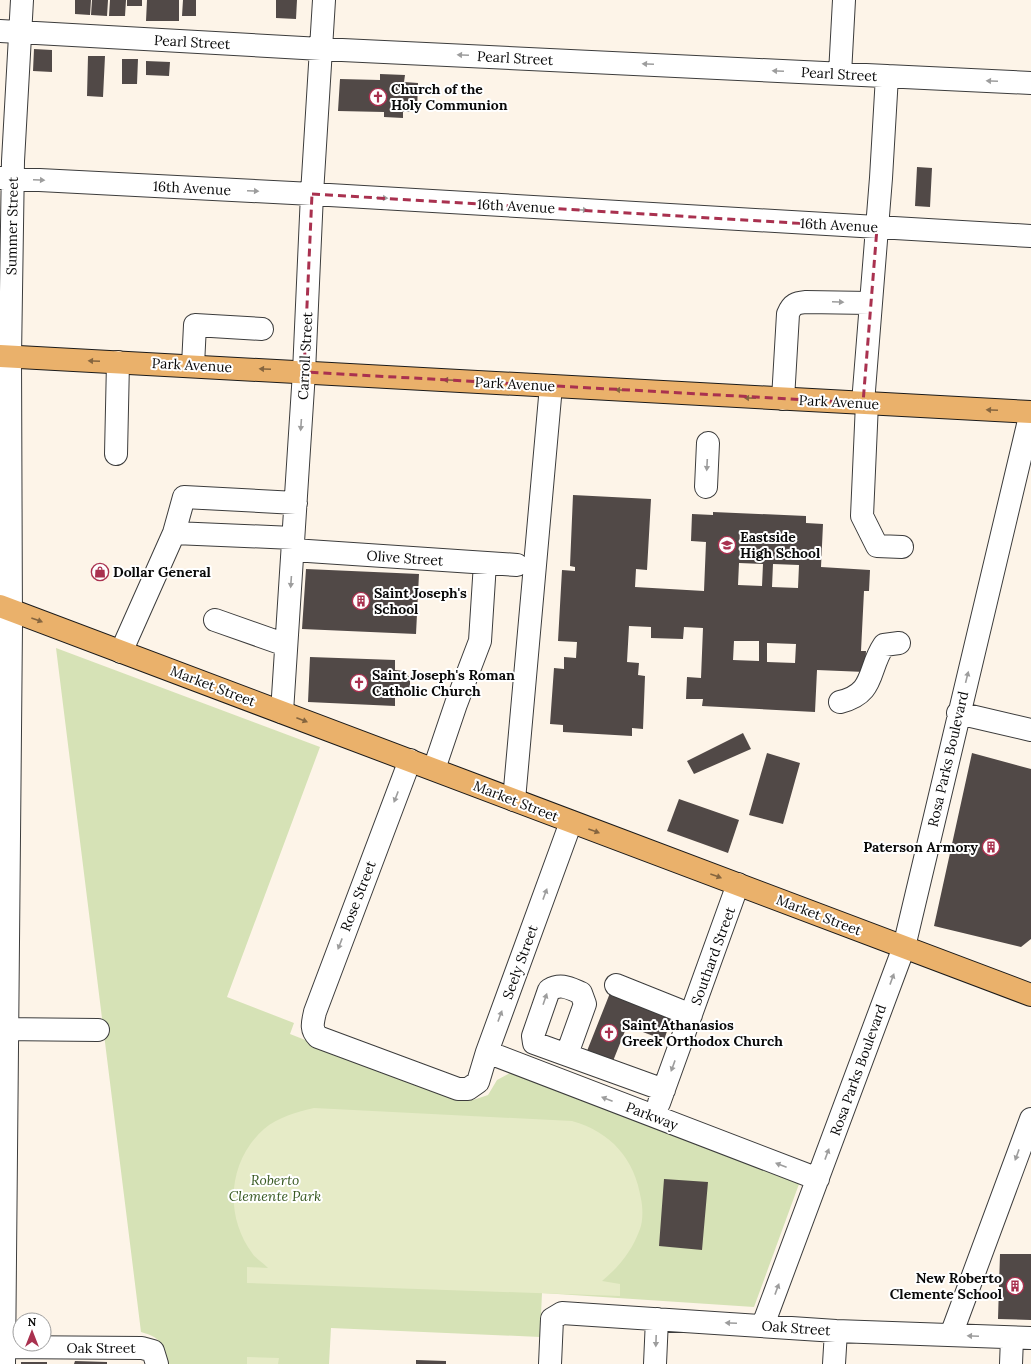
<svg xmlns="http://www.w3.org/2000/svg" width="1031" height="1364" viewBox="0 0 1031 1364" font-family="Lora,serif">
<rect width="100%" height="100%" fill="#fdf4e8"/>
<!-- green -->
<path fill="#d6e2b6" d="M56,648L320,747L227,997L294,1023L290,1034L456,1099L473,1100L488,1095L497,1080L510,1073L799,1184L754,1307L542,1293L540,1337L331,1328L329,1364H168C161,1344 163,1338 141,1332Z"/>
<!-- pitch -->
<path fill="#e6ebc7" d="M314,1108L572,1121C611,1132 635,1159 641,1199C643,1208 643,1221 640,1229C632,1251 619,1267 602,1281L620,1284V1296L247,1283V1267L268,1268C263,1263 256,1259 252,1253C224,1215 228,1161 264,1129C278,1117 297,1112 314,1108Z
M247,1357L279,1358L278,1364H247Z"/>
<!-- building -->
<path fill="#514947" fill-rule="evenodd" d="M75,0H91L90,15L75,14Z
M92,0H108L107,16L91,15Z
M110,0H126L125,16H109Z
M127,0H142V6H127Z
M147,0H179V21H146Z
M183,0H196V16H182Z
M276,0H297L296,19L276,18Z
M34,49L52,50V72L33,71Z
M88,56H105L103,97L87,96Z
M122,59H138L137,84H122Z
M146,61L170,62L169,76L146,75Z
M380,74L405,75L404,82L418,83L417,112H403V118L384,117V112L338,111L340,79L380,80Z
M917,167L932,168L930,207L915,206Z
M573,495L651,499L647,570L636,569L635,587L704,591L706,542L691,541L692,514L713,515V512L806,516V523L823,524L821,567L870,570L869,591H864L861,651H866L865,672L817,670L815,712L702,706L703,699H686L687,677L701,678L703,628L684,627L683,639L651,638V627L629,626L627,662L639,663L638,675L645,676L643,729L632,728V736L563,732V725L550,724L554,668L564,669V657L576,658L577,642L558,641L562,570L575,571V567L570,566ZM739,563L763,564L762,586L738,585ZM773,564L799,565L798,588L772,587ZM734,641H759V661L733,660ZM767,643L796,644L795,663L767,662Z
M306,569L419,574L416,634L302,629Z
M310,657L395,660V670L404,671L410,678V689L403,697H395V706L308,702Z
M743,733L751,749L694,774L687,761Z
M767,753L800,763L783,824L749,815Z
M972,753L1031,769V939L1021,947L934,926Z
M679,799L739,820L728,853L667,831Z
M610,993L672,1017L664,1040L627,1026L613,1061L587,1051Z
M664,1179L708,1182L702,1250L659,1246Z
M1000,1254H1031V1320L998,1319Z
M416,1360L446,1361V1364H416Z
M75,1361L107,1362V1364H74Z
M21,1362H47V1364H21Z"/>
<g fill="none" stroke-linecap="round" stroke-linejoin="round">
<defs>
<path id="minor" d="M0,31L321,49L1031,83
M840,74L844,0
M0,178L312,194L1031,236
M193,365L195,325L262,329
M783,399L788,314C792,304 796,303 806,302L870,303
M863,403L881,178L887,76
M867,403L862,516L877,546L902,547
M116,454L118,362
M706,487L708,443
M174,533L293,538
M293,550L517,565
M215,620L286,645
M121,652L174,533L184,497L296,503
M840,702C876,693 867,670 884,645L899,643
M282,712L304,372L312,194L324,0
M958,713L1031,730
M410,760L315,1012C313,1022 310,1029 318,1037L458,1089H468L478,1082L487,1052L571,822
M434,769L456,704L480,641L485,563
M514,800L551,386
M616,985L691,1015
M0,1029L98,1030
M487,1052L818,1179
M567,1054L585,1004L581,993C569,988 561,983 549,990L533,1036L534,1043L664,1090
M659,1103L738,884
M763,1325L904,947L1031,412
M951,1335L1031,1119
M0,1347L142,1348L153,1351L157,1364
M4,1364L11,625L10,357L13,161L22,0
M550,1364L552,1319L562,1313L836,1331L1031,1338
M655,1364L657,1319
M834,1364L836,1331
M1011,1364L1012,1338"/>
<path id="major" d="M0,356L1031,412
M0,606L1031,995"/>
</defs>
<!-- minor casing -->
<use href="#minor" stroke="#3c3c3c" stroke-width="24"/>
<!-- major casing -->
<use href="#major" stroke="#1a1a1a" stroke-width="24"/>
<!-- minor -->
<use href="#minor" stroke="#fff" stroke-width="22"/>
<!-- major -->
<use href="#major" stroke="#eab16b" stroke-width="22"/>
</g>
<!-- one-way arrows -->
<defs><path id="oneway-solid" d="M-6-.8H1V-3.2L6.5 0L1 3.2V.8H-6Z"/></defs>
<g fill="#9d9d9d">
<use href="#oneway-solid" transform="translate(463 55) rotate(-177)"/>
<use href="#oneway-solid" transform="translate(648 64) rotate(-177)"/>
<use href="#oneway-solid" transform="translate(778 71) rotate(-177)"/>
<use href="#oneway-solid" transform="translate(992 81) rotate(-177)"/>
<use href="#oneway-solid" transform="translate(39 180) rotate(3)"/>
<use href="#oneway-solid" transform="translate(253 191) rotate(3)"/>
<use href="#oneway-solid" transform="translate(382 198) rotate(3)"/>
<use href="#oneway-solid" transform="translate(582 210) rotate(3)"/>
<use href="#oneway-solid" transform="translate(838 302) rotate(2)"/>
<use href="#oneway-solid" transform="translate(301 425) rotate(94)"/>
<use href="#oneway-solid" transform="translate(707 465) rotate(93)"/>
<use href="#oneway-solid" transform="translate(291 582) rotate(94)"/>
<use href="#oneway-solid" transform="translate(967 677) rotate(-76)"/>
<use href="#oneway-solid" transform="translate(396 797) rotate(111)"/>
<use href="#oneway-solid" transform="translate(545 894) rotate(-70)"/>
<use href="#oneway-solid" transform="translate(340 944) rotate(111)"/>
<use href="#oneway-solid" transform="translate(892 979) rotate(-70)"/>
<use href="#oneway-solid" transform="translate(545 999) rotate(-71)"/>
<use href="#oneway-solid" transform="translate(500 1016) rotate(-70)"/>
<use href="#oneway-solid" transform="translate(673 1066) rotate(110)"/>
<use href="#oneway-solid" transform="translate(607 1099) rotate(-159)"/>
<use href="#oneway-solid" transform="translate(827 1154) rotate(-70)"/>
<use href="#oneway-solid" transform="translate(1017 1155) rotate(110)"/>
<use href="#oneway-solid" transform="translate(781 1165) rotate(-159)"/>
<use href="#oneway-solid" transform="translate(777 1289) rotate(-70)"/>
<use href="#oneway-solid" transform="translate(731 1323) rotate(-177)"/>
<use href="#oneway-solid" transform="translate(973 1336) rotate(-178)"/>
<use href="#oneway-solid" transform="translate(656 1341) rotate(92)"/>
</g>
<g fill="#85653f">
<use href="#oneway-solid" transform="translate(94 361) rotate(-177)"/>
<use href="#oneway-solid" transform="translate(265 369) rotate(-177)"/>
<use href="#oneway-solid" transform="translate(449 380) rotate(-177)"/>
<use href="#oneway-solid" transform="translate(621 390) rotate(-177)"/>
<use href="#oneway-solid" transform="translate(750 398) rotate(-177)"/>
<use href="#oneway-solid" transform="translate(992 410) rotate(-177)"/>
<use href="#oneway-solid" transform="translate(37 620) rotate(20)"/>
<use href="#oneway-solid" transform="translate(302 720) rotate(21)"/>
<use href="#oneway-solid" transform="translate(594 831) rotate(20)"/>
<use href="#oneway-solid" transform="translate(716 876) rotate(20)"/>
</g>
<!-- marked area -->
<path fill="none" stroke="#a9314f" stroke-width="3" stroke-dasharray="8 5" stroke-linejoin="round" d="M312,194L877,228L863,403L304,372Z"/>
<!-- icons -->
<defs>
<symbol id="church-ring" viewBox="-11 -11 22 22"><circle r="9.5" fill="#fff" stroke="#a9314f" stroke-width="1.5"/><path d="M-1.2-6h2.4v3.5h3.3v2.4h-3.3V6h-2.4V-.1h-3.3v-2.4h3.3Z" fill="#a9314f"/></symbol>
<symbol id="school-ring" viewBox="-11 -11 22 22"><circle r="9.5" fill="#fff" stroke="#a9314f" stroke-width="1.5"/><path d="M0-5L7-2L0 1L-7-2ZM-4 1L0 2.5L4 1V4Q0 6-4 4Z" fill="#a9314f"/></symbol>
<symbol id="shop-ring" viewBox="-11 -11 22 22"><circle r="9.5" fill="#fff" stroke="#a9314f" stroke-width="1.5"/><path d="M-5-2.5h2.3a2.7 3.5 0 0 1 5.4 0H5L5.5 6h-11ZM-1.5-2.5h3a1.5 2.3 0 0 0-3 0Z" fill="#a9314f"/></symbol>
<symbol id="building-ring" viewBox="-11 -11 22 22"><circle r="9.5" fill="#fff" stroke="#a9314f" stroke-width="1.5"/><path d="M-4-6H4V6H1V3H-1V6H-4ZM-2.5-4.3h1.7v1.8h-1.7ZM.8-4.3h1.7v1.8H.8ZM-2.5-1h1.7V.8h-1.7ZM.8-1h1.7V.8H.8Z" fill="#a9314f"/></symbol>
</defs>
<g fill-rule="evenodd">
<use href="#church-ring" x="368" y="87" width="20" height="20"/>
<use href="#school-ring" x="717" y="535" width="20" height="20"/>
<use href="#shop-ring" x="90" y="562" width="20" height="20"/>
<use href="#building-ring" x="351" y="591" width="20" height="20"/>
<use href="#church-ring" x="349" y="673" width="20" height="20"/>
<use href="#building-ring" x="981" y="837" width="20" height="20"/>
<use href="#church-ring" x="599" y="1023" width="20" height="20"/>
<use href="#building-ring" x="1005" y="1276" width="20" height="20"/>
</g>
<g text-anchor="middle" dominant-baseline="central" stroke-width="4" stroke-linejoin="round" paint-order="stroke">
<!-- street labels -->
<g font-size="14" fill="#090909" stroke="#fff">
<text transform="translate(192 42) rotate(3)">Pearl Street</text>
<text transform="translate(515 58) rotate(3)">Pearl Street</text>
<text transform="translate(839 74) rotate(3)">Pearl Street</text>
<text transform="translate(192 188) rotate(3)">16th Avenue</text>
<text transform="translate(516 206) rotate(3)">16th Avenue</text>
<text transform="translate(839 225) rotate(3)">16th Avenue</text>
<text transform="translate(12 226) rotate(-89)">Summer Street</text>
<text transform="translate(305 356) rotate(-87)">Carroll Street</text>
<text transform="translate(192 365) rotate(3)">Park Avenue</text>
<text transform="translate(515 384) rotate(3)">Park Avenue</text>
<text transform="translate(839 402) rotate(3)">Park Avenue</text>
<text transform="translate(405 558) rotate(4)">Olive Street</text>
<text transform="translate(213 686) rotate(21)">Market Street</text>
<text transform="translate(948 759) rotate(-77)">Rosa Parks Boulevard</text>
<text transform="translate(516 801) rotate(21)">Market Street</text>
<text transform="translate(358 896) rotate(-69)">Rose Street</text>
<text transform="translate(819 915) rotate(21)">Market Street</text>
<text transform="translate(713 956) rotate(-70)">Southard Street</text>
<text transform="translate(520 962) rotate(-70)">Seely Street</text>
<text transform="translate(858 1070) rotate(-70)">Rosa Parks Boulevard</text>
<text transform="translate(652 1116) rotate(21)">Parkway</text>
<text transform="translate(796 1328) rotate(4)">Oak Street</text>
<text x="101" y="1348">Oak Street</text>
</g>
<!-- poi labels -->
<g font-size="14" font-weight="bold" fill="#090909" stroke="#fff" text-anchor="start">
<text x="391" y="89">Church of the<tspan x="391" dy="16">Holy Communion</tspan></text>
<text x="740" y="537">Eastside<tspan x="740" dy="16">High School</tspan></text>
<text x="113" y="572">Dollar General</text>
<text x="374" y="593">Saint Joseph's<tspan x="374" dy="16">School</tspan></text>
<text x="372" y="675">Saint Joseph's Roman<tspan x="372" dy="16">Catholic Church</tspan></text>
<text x="978" y="847" text-anchor="end">Paterson Armory</text>
<text x="622" y="1025">Saint Athanasios<tspan x="622" dy="16">Greek Orthodox Church</tspan></text>
<text x="1002" y="1278" text-anchor="end">New Roberto<tspan x="1002" dy="16">Clemente School</tspan></text>
</g>
<!-- park labels -->
<g font-size="14" font-style="italic" fill="#385922" stroke="#fff">
<text x="275" y="1180">Roberto<tspan x="275" dy="16">Clemente Park</tspan></text>
</g>
</g>
<!-- north arrow -->
<g transform="translate(32 1332)"><circle r="19" fill="#ffffff" stroke="#9d9d9d"/>
<path d="M0-3L7 15L0 10L-7 15Z" fill="#a9314f"/>
<text y="-6" font-size="11" font-weight="bold" text-anchor="middle" fill="#090909">N</text>
</g>
</svg>
